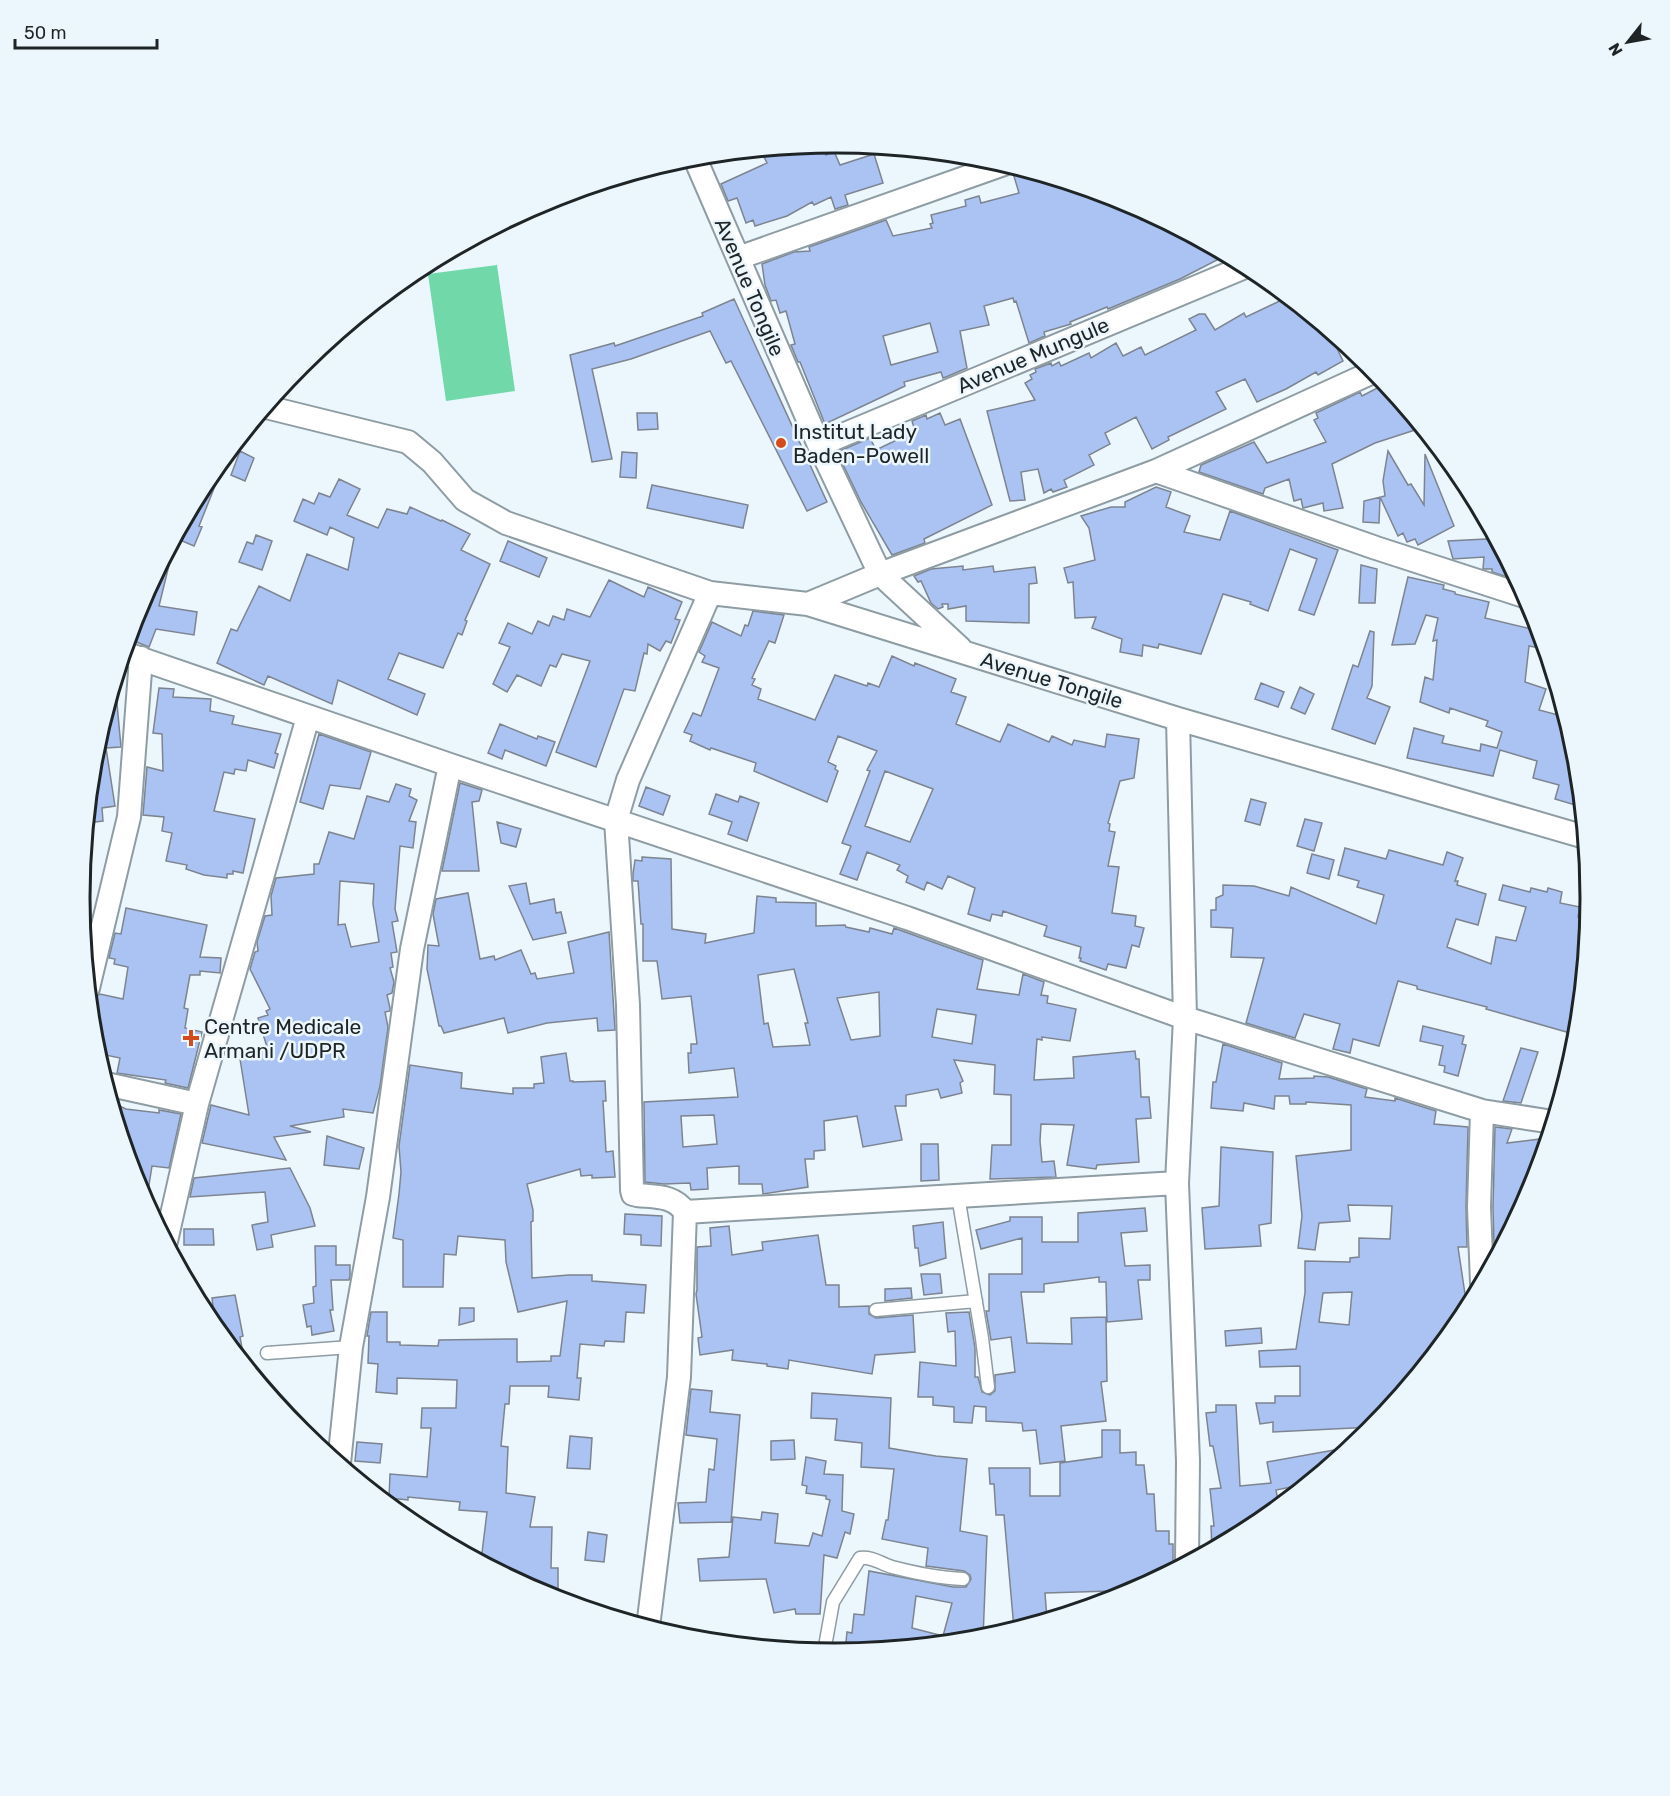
<svg xmlns="http://www.w3.org/2000/svg" width="1670" height="1796" viewBox="0 0 1670 1796" font-family="Rubik,sans-serif">
<rect width="100%" height="100%" fill="#ebf7fd"/>
<!-- green -->
<path fill="#71d9a9" d="M497,265L515,391L446,401L428,274Z"/>
<!-- building -->
<path fill="#aac3f3" stroke="#7d8490" stroke-width="1.5" fill-rule="evenodd" d="M819,144L826,155L834,151L840,165L874,154L883,183L845,195L848,205L835,209L831,197L814,205L812,202L787,216L755,226L753,220L746,223L737,198L728,201L721,184L767,163L762,153L771,149Z
M1023,169L1124,200L1138,207L1141,220L1156,217L1212,247L1219,259L1180,279L1108,309L1107,307L1070,322L1071,324L1044,332L1045,336L1029,343L1016,301L1014,302L1013,298L984,306L989,325L960,331L967,368L946,377L943,378L941,372L904,382L905,386L825,424L800,362H798L791,345L795,344L786,311L780,313L776,300L771,301L765,285L762,264L794,252L810,251L809,247L886,220L893,236L932,228L930,224L933,223L931,215L966,206L965,200L979,196L981,203L1019,193L1013,173ZM930,323L938,352L891,365L883,336Z
M1288,297L1337,338L1333,340L1343,361L1318,375L1316,372L1286,389L1257,402L1245,379L1216,392L1226,409L1168,437L1169,440L1152,449L1136,417L1105,433L1110,444L1089,455L1094,465L1064,480L1067,487L1053,492L1051,489L1044,493L1038,469L1021,472L1025,500L1010,501L987,411L1035,400L1025,383L1032,379L1030,375L1036,372L1035,369L1051,363L1052,366L1059,362L1061,366L1089,353L1091,358L1116,343L1123,356L1141,347L1145,355L1196,330L1189,319L1199,314H1205L1215,330L1244,313L1246,317Z
M734,299L827,502L807,511L731,361L726,363L710,331L631,359L592,369L612,459L592,462L570,355L614,343L615,346L703,316L702,313Z
M1385,384L1399,412L1407,409L1408,411L1415,430L1375,443L1332,464L1343,508L1324,511L1323,503L1303,508L1301,499L1294,501L1289,479L1265,488L1263,494L1199,472L1201,465L1254,442L1267,463L1326,442L1314,420L1318,418L1316,413L1360,392L1362,396Z
M637,413H657L658,429L638,430Z
M940,413L945,425L960,419L992,505L924,539L925,543L892,555L861,502L837,452L870,438L876,450L915,431L912,421L926,415L927,419Z
M240,451L254,458L245,481L231,475Z
M1388,451L1408,485L1411,484L1424,505L1425,454L1454,526L1418,545L1415,539L1407,542L1403,533L1398,536L1380,497L1379,523L1363,522L1364,501L1385,496L1383,481Z
M622,452L637,453L636,478L620,477Z
M208,477L217,481L199,526L202,527L194,546L175,538Z
M339,479L360,489L347,515L378,528L387,509L407,514L410,507L441,521L442,520L470,534L461,550L490,564L465,620L467,621L462,635L458,633L443,668L399,653L388,679L425,694L417,715L338,680L332,704L268,676L264,685L217,663L231,629L237,631L259,586L290,601L307,554L348,570L354,538L330,527L327,535L294,521L303,499L314,504L319,493L330,497Z
M652,485L748,505L743,528L647,508Z
M1156,487L1171,492L1166,507L1190,516L1184,532L1220,540L1230,511L1338,550L1314,615L1299,610L1317,559L1290,549L1268,611L1250,604L1251,602L1223,594L1201,654L1159,644L1158,648L1143,645L1142,656L1120,652L1122,639L1092,628L1096,617L1075,618L1073,582L1068,583L1064,568L1095,560L1089,528L1081,516L1111,507H1125V502Z
M256,535L272,541L262,570L239,562L247,542L253,544Z
M1486,539L1496,540L1517,580L1492,572V569H1483L1484,557L1453,559L1448,541Z
M508,541L547,558L539,577L500,561Z
M166,555L171,557L159,606L197,612L194,635L156,629L149,647L129,639L142,604H140Z
M1361,565L1377,569L1375,603H1359Z
M963,566V570L993,566L994,572L1035,567L1037,583L1029,584V623L966,621V606L948,609V604H942L943,607L938,609L931,603L921,581L918,582L914,576L931,569Z
M1408,577L1444,585L1443,589L1455,592V594L1489,602L1485,618L1540,631L1542,638L1539,648L1529,646L1525,682L1546,689L1539,710L1566,717L1576,751L1582,807L1555,799L1559,785L1533,778L1537,761L1500,750L1493,776L1407,758L1414,728L1444,736L1442,743L1480,751L1481,744L1497,748L1502,732L1486,726L1488,721L1450,708L1449,713L1420,702L1425,677L1433,680L1437,640L1433,641L1438,618L1426,615L1415,644L1392,645Z
M609,580L644,597L648,587L682,602L675,619L680,620L671,643L666,641L660,651L648,644L647,654L644,653L635,691L624,689L596,767L556,752L590,661L562,654L556,667L550,665L541,686L517,675L507,692L493,684L510,647L499,643L508,623L532,634L538,621L549,626L553,616L564,620L567,609L590,617Z
M753,611L784,615L775,643L769,641L752,678L755,679L752,685L761,689L758,699L815,720L835,675L867,686L868,683L879,687L892,656L914,666L915,663L956,679L951,692L966,697L956,724L1000,742L1008,724L1049,742L1052,736L1072,745L1074,740L1105,747L1107,734L1139,739L1134,778L1120,781L1108,823L1110,824L1109,831L1115,832L1108,866L1119,867L1112,913L1136,916L1135,926L1144,928L1139,947L1132,945L1126,968L1108,964L1106,970L1080,961L1081,958H1079L1081,947L1044,936L1047,926L1003,911L1002,916L992,914L990,921L968,914L975,888L948,876L942,889L927,882L924,890L906,882L908,876L897,870L900,865L867,852L857,880L840,874L851,846L842,843L870,771L867,770L877,751L838,736L828,762L836,766L835,769L838,771L827,802L754,771L756,763L711,748L710,750L690,741L692,735L684,732L693,713L701,716L719,668L702,662L705,656L699,652L712,622L741,636L745,625L748,626ZM885,771L933,789L910,842L865,826Z
M1370,631L1374,632L1372,686L1367,698L1390,707L1375,744L1332,729L1353,665L1358,667Z
M115,682L121,747L106,748L115,806L102,808L103,821L87,823L94,750Z
M1261,683L1284,692L1278,707L1255,699Z
M1300,687L1314,694L1305,714L1291,708Z
M159,688L174,689L173,697L211,699L210,711L234,716L232,724L281,734L275,753L278,754L274,768L248,760L246,771L235,769L234,774L224,772L214,811L255,819L243,873L233,871V874H227V878L204,875L186,869L187,865L166,861L172,833L162,831L164,817L143,815L147,767L163,771L162,734L153,733Z
M500,724L537,739L538,736L555,742L546,766L505,750L502,759L488,753Z
M319,734L371,752L360,789L330,785L323,809L300,802Z
M460,783L482,790L479,801L472,802L479,871H442Z
M396,784L411,789L409,796L417,800L409,821L416,822L413,848L400,846L395,909L398,921L392,922L397,952L391,953L393,967L390,968L394,982L392,993L387,995L390,1008V1011L385,1012L388,1027L380,1086L373,1113L343,1109L344,1117L290,1126L311,1132L274,1137L286,1160L202,1143L211,1105L249,1115L240,1059L249,1058L247,1051L267,1047L258,1018L268,1015L266,1011L270,1009L250,969L255,952L258,951L257,942L265,916L272,915L271,896L276,878L314,874V864H319L329,832L354,839L367,796L389,802ZM340,881L374,884L373,904L379,942L351,947L345,924L338,925Z
M646,787L670,796L663,815L639,806Z
M716,794L738,802L740,796L759,803L747,841L728,834L732,822L709,814Z
M1251,799L1266,803L1260,825L1245,821Z
M1305,819L1322,823L1314,851L1297,846Z
M497,822L521,829L516,847L501,843Z
M1345,848L1386,859L1389,850L1443,865L1447,852L1463,858L1455,881H1458L1457,885L1486,894L1478,925L1456,919L1447,947L1491,964L1496,937L1516,941L1526,907L1499,900L1503,885L1530,892L1531,888L1547,892L1548,888L1562,892L1560,903L1580,907L1578,917L1588,919L1577,1035L1486,1009L1487,1007L1417,989V986L1398,981L1379,1046L1353,1039L1350,1053L1333,1049L1340,1024L1304,1014L1295,1038L1246,1023L1264,958L1231,957L1233,928L1211,927V910H1216V898L1223,895V885L1254,886L1289,896L1291,887L1376,924L1384,895L1357,887L1359,881L1338,875Z
M1312,854L1334,860L1329,879L1307,873Z
M642,857L671,859L672,929L706,934L705,943L754,933L757,896L776,898V902L816,903V926L845,925L846,927L869,932L870,928L892,934L894,928L983,960L977,989L1019,995L1023,974L1044,982L1041,995L1048,996L1047,1003L1076,1009L1070,1041L1042,1037V1040L1037,1039L1034,1080L1074,1078L1073,1057L1135,1051L1136,1059H1139L1141,1097H1149L1151,1118L1136,1119L1139,1162L1097,1165L1096,1169L1067,1165L1074,1125L1041,1124L1040,1141L1042,1162L1054,1161L1056,1177L990,1179L992,1145H1011V1095L994,1094L995,1065L954,1060L963,1081L960,1083L962,1093L941,1098L938,1089L906,1095V1106H895L902,1140L863,1147L857,1116L824,1121L825,1150L814,1151V1159H805L808,1187L763,1194L762,1184H739V1166L707,1168L708,1189L691,1190L690,1183L664,1184L645,1182L644,1102L738,1097L734,1068L689,1073L688,1053H691V1044H697L691,996L662,999L657,961H643V924H641L638,881H633V874L635,860L642,861ZM794,969L808,1023H805L810,1045L773,1047L768,1023L764,1024L758,975ZM879,992L880,1036L851,1040L837,998ZM937,1009L976,1015L972,1044L932,1037ZM714,1115L717,1144L683,1147L681,1116Z
M526,883L530,904L554,899L556,913L561,912L566,933L533,940L509,886Z
M468,893L480,959L494,956L495,960L521,950L531,974L535,973L537,979L574,973L568,942L609,932L615,1030L598,1031L597,1018L547,1023L508,1033L504,1018L444,1033L441,1026H439L427,969L428,945L439,946L433,914L436,899Z
M126,908L207,925L200,957L221,958L220,973L200,971V975H190L184,1008L188,1009L185,1028L202,1032L188,1088L165,1083L166,1080L117,1073L120,1058L96,1053L98,1033L93,1032L91,1011L93,1000L100,994L123,999L128,967L114,964L115,959L109,958L115,933L121,934Z
M1423,1026L1464,1036L1462,1044L1466,1045L1458,1076L1444,1072L1445,1066L1439,1065L1443,1046L1420,1041Z
M1223,1044L1282,1063L1279,1079L1314,1078V1076L1328,1077L1367,1089L1365,1097L1395,1101V1098L1436,1111L1434,1124L1468,1127L1466,1207L1467,1247H1458L1465,1294L1464,1317L1373,1427L1273,1432V1422L1260,1424L1256,1403H1275V1396H1300V1366L1260,1367L1259,1351L1296,1349L1305,1293V1261L1350,1262V1258L1359,1257V1238L1390,1239L1392,1206L1348,1205L1350,1221L1319,1223L1315,1250L1298,1248L1302,1216L1296,1156L1351,1150V1105L1306,1102V1104H1290L1289,1096H1275L1274,1109L1244,1103L1243,1111L1211,1108L1213,1082H1216ZM1352,1292L1349,1325L1319,1322L1323,1293Z
M1521,1048L1538,1052L1521,1103L1503,1101Z
M566,1053L570,1081H573V1082L605,1081L606,1101H603L606,1152L613,1151L615,1177L592,1178V1175L581,1176L580,1169L527,1184L533,1210V1221L531,1222L532,1278L569,1275H592V1281L646,1285L644,1313L626,1312L624,1342L605,1341L604,1346L580,1344L577,1378H581L579,1400L548,1397L549,1386H510L509,1404H505L501,1446L508,1447L506,1493L535,1497L530,1527H552L551,1568H558V1593H540L481,1561L487,1512L459,1510L460,1502L408,1497V1500L389,1498L390,1474L427,1477L431,1428H421L422,1408H456L457,1380L397,1378V1394L376,1392L378,1364L368,1363L369,1336H367L371,1312H387V1342H400V1345L438,1346L439,1340L517,1339V1362L551,1361V1356H560L567,1301L518,1312L506,1262L505,1240L458,1236L456,1255L444,1254L443,1287H403V1240L393,1238L399,1194L401,1172L399,1146L410,1065L462,1073L461,1088L513,1094V1088H534V1084L544,1083L541,1057Z
M111,1102L126,1109L159,1113V1110L181,1114L169,1168L152,1166L146,1204L137,1187Z
M1495,1127L1512,1129L1507,1143L1548,1138L1533,1187L1519,1213L1510,1214V1230L1502,1245H1494L1493,1207Z
M327,1136L364,1148L359,1169L324,1165Z
M921,1144H938L939,1180L921,1181Z
M1221,1147L1273,1152L1271,1223L1259,1225L1261,1246L1205,1249L1202,1208L1219,1206Z
M290,1168L310,1208L315,1226L271,1235L273,1247L257,1250L252,1225L268,1222L265,1192L190,1197L194,1178Z
M1145,1208L1147,1231L1121,1233L1125,1266L1150,1265V1280H1138L1142,1319L1107,1322L1106,1282H1099V1277L1044,1284V1292H1021L1027,1343L1072,1344L1071,1318L1106,1317L1107,1381L1101,1382L1106,1421L1061,1426L1065,1461L1040,1464L1036,1430L1023,1431L1022,1423L986,1421V1407L974,1406L972,1423L954,1422V1407L933,1405V1397H918L920,1362L956,1366L955,1331L948,1332L946,1313L969,1312L975,1348V1377H978L982,1392L990,1395L995,1391V1375L1015,1372L1011,1337L991,1340L986,1311H989V1274H1022V1238L981,1249L976,1230L1010,1221V1217H1042V1242H1078V1213Z
M625,1214L662,1216L661,1246L641,1245V1235L624,1234Z
M943,1222L946,1258L920,1266L918,1248H915L913,1226Z
M729,1226L732,1255L763,1250L762,1242L818,1235L826,1285H839V1307L869,1306V1314L876,1318L913,1315L915,1352L875,1355L872,1374L789,1360L788,1369L767,1366V1364L732,1360L733,1350L700,1355L698,1338L702,1337L696,1294L697,1290V1247L711,1246L710,1228Z
M184,1229H213L214,1245H184Z
M315,1246H336V1265H350V1276L349,1280H331L333,1310H330L334,1331L312,1335L311,1326L307,1327L303,1305L314,1303L313,1287L316,1286Z
M921,1274H940L942,1293L924,1295Z
M911,1288L912,1298L885,1301V1289Z
M235,1295L243,1336L240,1337L245,1364L216,1329L212,1298Z
M460,1308H474V1321L459,1325Z
M1261,1328L1262,1343L1226,1346L1225,1331Z
M691,1389L712,1391L710,1412L740,1415L731,1522L680,1523L678,1503L706,1502L709,1469L714,1470L717,1439L686,1435Z
M812,1393L891,1398L889,1448L936,1456L967,1459L960,1531L987,1536L983,1639L898,1647L883,1644V1649L845,1652L847,1632L852,1633L854,1614L864,1615L869,1571L953,1587H966L971,1579L970,1575L964,1571L926,1566L928,1548L882,1539L886,1520H888L894,1469L861,1467L862,1443L835,1440L837,1419L811,1418ZM916,1596L952,1603L943,1636L912,1628Z
M1216,1405H1236L1240,1486L1271,1483L1267,1462L1351,1447L1306,1484L1276,1490L1279,1506L1254,1526L1212,1549L1211,1526H1214L1210,1489L1221,1488L1213,1446H1210L1206,1413L1216,1412Z
M1102,1430H1120V1453L1136,1452V1465H1144L1147,1494H1154L1156,1531H1169V1544H1173V1570L1124,1596L1111,1600V1591L1045,1593L1047,1619L1014,1629L1004,1515H996L994,1484H990L989,1468H1030V1496H1060V1463L1102,1457Z
M570,1436L592,1438L590,1469L567,1468Z
M794,1440L795,1459L771,1460V1441Z
M357,1442L382,1444L380,1463L355,1461Z
M806,1457L826,1461L824,1474L843,1475L842,1511L854,1514L850,1534L845,1532L837,1558L824,1555L820,1614H796L795,1609L774,1613L766,1579L700,1581L698,1559L729,1557L733,1517L761,1520L762,1512L778,1514L775,1543L809,1546L813,1533L822,1536L830,1500L826,1499V1496L806,1493L807,1486L802,1485Z
M588,1532L607,1535L604,1562L585,1560Z"/>
<g fill="none" stroke-linecap="round" stroke-linejoin="round">
<defs>
<path id="service" d="M958,1196L982,1338L988,1387
M876,1310L976,1301
M267,1353L351,1347
M824,1652L833,1602L860,1558C871,1556 882,1564 892,1567C915,1573 939,1578 963,1579"/>
<path id="minor" d="M694,156L819,445L880,574L960,648
M738,258L1004,164
M266,407L408,442L432,462L465,500L506,523L710,593L808,604L1178,719L1585,837
M819,445L1247,266
M1156,471L1376,548L1527,597
M808,604L880,574L1156,471L1375,371
M124,653L450,765L907,918L1185,1018L1482,1111L1553,1122
M1178,719L1185,1018L1177,1183L1188,1461L1187,1562
M88,988L129,817L141,658
M106,1084L197,1104
M1482,1111L1479,1207L1482,1283
M685,1212L1177,1183
M166,1241L197,1104L308,717
M339,1463L351,1347L378,1197L412,949L450,765
M648,1627L679,1377L685,1212C674,1195 655,1197 637,1195L633,1194L632,1190L628,1005L616,820L628,780L710,593"/>
</defs>
<!-- service casing -->
<use href="#service" stroke="#8e9ca3" stroke-width="15"/>
<!-- minor casing -->
<use href="#minor" stroke="#8e9ca3" stroke-width="26"/>
<!-- service -->
<use href="#service" stroke="#fff" stroke-width="12"/>
<!-- minor -->
<use href="#minor" stroke="#fff" stroke-width="22"/>
</g>
<!-- markers -->
<g fill="#d34c1b" stroke="#ebf7fd" stroke-width="2">
<circle cx="781" cy="443" r="6"/>
<path d="M188 1029h6v6h6v6h-6v6h-6v-6h-6v-6h6z"/>
</g>
<g text-anchor="middle" dominant-baseline="central" stroke-width="5" stroke-linejoin="round" paint-order="stroke">
<!-- street labels -->
<g font-size="21" fill="#1f2527" stroke="#ebf7fd">
<text transform="translate(750 287) rotate(67)">Avenue Tongile</text>
<text transform="translate(1033 355) rotate(-23)">Avenue Mungule</text>
<text transform="translate(1052 680) rotate(17)">Avenue Tongile</text>
</g>
<!-- poi labels -->
<g font-size="21" fill="#1f2527" stroke="#ebf7fd" text-anchor="start">
<text x="793" y="431">Institut Lady<tspan x="793" dy="24">Baden-Powell</tspan></text>
<text x="204" y="1026">Centre Medicale<tspan x="204" dy="24">Armani /UDPR</tspan></text>
</g>
</g>
<!-- crop -->
<path d="M0 0H1670V1796H0ZM90 898a745 745 0 1 1 1490 0a745 745 0 1 1-1490 0Z" fill="#ebf7fd" fill-rule="evenodd"/>
<path fill="none" stroke="#1f2527" stroke-width="3" d="M90 898a745 745 0 1 1 1490 0a745 745 0 1 1-1490 0Z"/>
<!-- north arrow -->
<g transform="translate(1628 42) rotate(239)" stroke="#ebf7fd" stroke-width="4.5" paint-order="stroke">
<path d="M0-4.5L10 22L0 15L-10 22Z" fill="#1f2527"/>
<text y="-9" font-size="16" font-weight="bold" text-anchor="middle" fill="#1f2527">N</text>
</g>
<!-- scale -->
<path d="M15 39v9h142v-9" fill="none" stroke="#1f2527" stroke-width="3"/>
<text x="24" y="39" font-size="18" fill="#1f2527" stroke="#ebf7fd" stroke-width="4.5" paint-order="stroke">50 m</text>
</svg>
